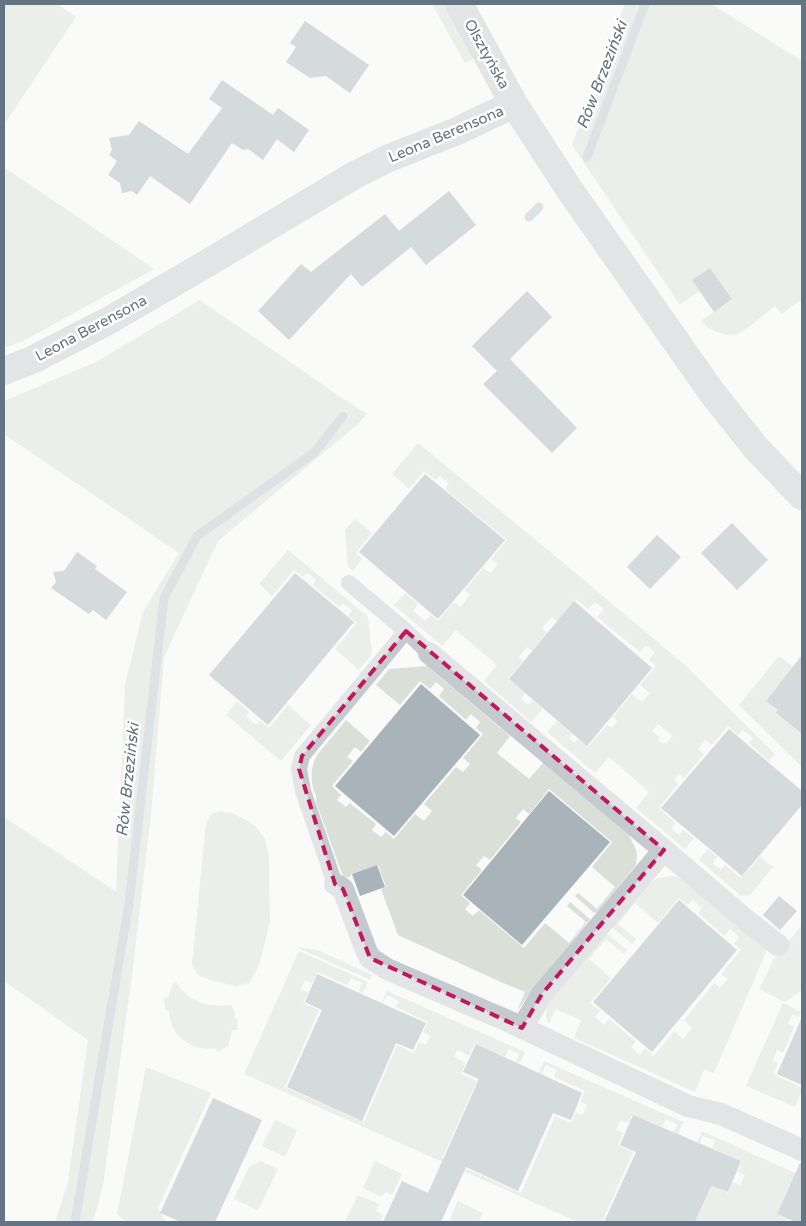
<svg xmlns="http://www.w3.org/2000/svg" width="806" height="1226" viewBox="0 0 806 1226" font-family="'Varela Round',sans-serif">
<rect width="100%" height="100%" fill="#fafaf8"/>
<!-- green -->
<path fill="#dae0d7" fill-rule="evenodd" d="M4,4H57L76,17L4,125Z
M432,4H444L474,58L465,63Z
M625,4H711L802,61V302L799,301L782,314L775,306C769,311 742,333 737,334C724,337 709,330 701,321L732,299L710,268L692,280L699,291L680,305L572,145Z
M4,167L154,269L25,340L4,348Z
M200,300L336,394L367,414L358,424L218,541L164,657L151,815L132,975L103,1185L93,1222H55L68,1182L88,1040L4,981V817L116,892L125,685L143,612L179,553L4,434V401L96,362Z
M418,443L560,560L685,665L775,754L769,761L749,743L753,738L743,730L738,735L728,726L712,745L705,740L698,749L704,754L684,778L679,774L674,780L678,784L659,808L675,823L671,828L679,835L683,830L694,838L685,849L636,808L649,792L609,757L595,773L547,732L557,721L572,734L569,738L574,743L578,739L588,747L607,725L612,728L617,721L613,717L632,694L642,702L650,693L640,685L656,666L649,660L655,652L646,645L640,652L597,617L604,609L595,602L588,609L576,599L557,621L552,617L542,628L547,633L532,651L527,647L519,657L523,661L508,679L525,693L521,699L529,705L533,700L543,708L531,722L484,681L497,665L456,630L442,646L394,605L405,593L418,604L413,611L425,621L431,615L438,621L454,602L460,607L470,595L465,590L483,568L490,573L498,564L491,559L507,540L445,489L449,483L440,476L436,480L424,471L409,489L392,474ZM658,724L673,736L666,743L665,742L663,744L658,740L660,738L652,731Z
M355,519L372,533L356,553L362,559L353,571L348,567L345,530Z
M288,550L368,617L372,654L359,670L335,649L357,623L348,616L352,611L343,603L339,607L313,585L316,580L307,573L303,577L294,570L272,596L259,584Z
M779,656L793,667L766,701L778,710L776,714L802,734V767L739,705Z
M427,666L510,736L497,753L529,779L544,762L629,835L636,850L637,856L636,865L597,912L594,913L575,896L578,893L597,909L615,887L592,867L612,842L549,789L529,814L523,809L516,818L521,822L490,860L484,856L476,865L482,870L461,895L470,903L465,909L473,916L479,910L524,948L545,923L569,943L586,922L567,906L570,902L590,919L534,988L517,1011L525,992L503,983L398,935L381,889L386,887L378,865L351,874V876L344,879L316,802C317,797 316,795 314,791C310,778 311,766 317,755L346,720L370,741L361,752L355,747L347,757L353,761L332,786L341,795L337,800L346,807L350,803L376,824L372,830L381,837L386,832L394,839L415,814L424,821L432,811L424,804L456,767L463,772L470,764L463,758L483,734L476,728L480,722L471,714L466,720L439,696L444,689L436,682L430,689L420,681L400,705L376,685L389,669Z
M237,701L249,712L246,716L256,725L260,721L269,728L288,705L311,725L281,761L226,715Z
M220,811L232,813L246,820L255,826L265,839L269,855L270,922L259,966L249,983L236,986L213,981L198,975L192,965L206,823L212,814Z
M708,849L717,857L713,863L721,870L725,865L741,878L760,857L773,867L750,895L741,896L699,860Z
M671,876L677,877L684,880L767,950L714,1073L704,1070L695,1092L574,1038L581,1020L555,1009L549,1024C544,1018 547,1010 548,1003L607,934L627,950L624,954L606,939L589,959L611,978L590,1003L600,1011L595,1017L604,1025L609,1019L636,1042L631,1047L640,1055L645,1049L654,1056L674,1031L683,1039L692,1028L684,1020L714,983L720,988L728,979L721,974L741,950L734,944L739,937L730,929L724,936L698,913L702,908L693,900L688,905L679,898L658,923L635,903L618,924L636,939L632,944L613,928V926L647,884L658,878Z
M802,925V990L785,1002L759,989L774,959Z
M299,947L320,951L372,975L371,980L300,949Z
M299,951L368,982L363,993L359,991L362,983L351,978L347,985L317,972L312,983L305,980L301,989L308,993L303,1003L319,1010L285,1087L364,1122L397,1045L414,1053L419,1042L426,1045L430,1036L423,1032L428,1022L396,1007L399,1001L387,995L383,1003L382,1002L387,991L525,1052L520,1063L516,1062L519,1054L509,1049L505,1057L475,1043L469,1056L457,1050L454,1057L466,1063L461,1074L477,1081L442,1158L521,1193L555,1116L571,1123L576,1113L583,1115L587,1105L581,1102L585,1091L554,1077L557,1070L546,1065L541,1074L539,1073L544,1061L683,1122L678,1134L674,1132L677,1124L666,1119L662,1127L632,1115L628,1123L620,1121L616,1130L623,1133L618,1145L633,1152L602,1222H578L244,1074Z
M176,982C190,1003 207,1007 231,1005L235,1013L234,1018L238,1019L237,1030H232L230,1039L228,1043L229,1046L217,1052L215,1048C197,1052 176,1040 171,1022C170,1018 169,1014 169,1010H165L164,997L168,998L173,984Z
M783,1003L801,1012L799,1017L793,1014L788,1023L794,1027L783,1053L777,1050L773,1061L778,1063L773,1074L802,1088V1091L795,1107L746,1086Z
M146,1067L211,1093L158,1208L166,1222H125L117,1214Z
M275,1120L297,1130L285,1157L262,1146Z
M702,1131L802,1176V1190L790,1184L777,1214L791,1222H695L711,1186L728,1193L733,1182L740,1185L745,1175L738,1172L742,1161L712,1148L715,1140L703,1136L700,1143L697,1142Z
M261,1161L278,1169L258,1210L234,1199L249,1167Z
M375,1161L402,1174L392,1195L386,1192L381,1197L363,1188Z
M358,1195L379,1204L376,1211L383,1215L380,1222H345Z
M458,1201L483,1213L478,1222H449Z"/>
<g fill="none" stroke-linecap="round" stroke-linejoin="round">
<!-- stream -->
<path stroke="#bbc7cc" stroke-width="9" d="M587,157L645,4
M529,217L539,207
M75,1222L129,903L164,598L197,536L315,452L343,416"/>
</g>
<!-- building -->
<path fill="#a9b3ba" d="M305,21L369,65L350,93L326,76L310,78L286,62L296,47L290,43Z
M222,80L273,115L278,108L309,130L294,152L277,139L263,160L248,149L243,150L232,143L190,204L150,176L137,195L132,191L122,193L120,183L108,175L117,161L109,155L112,150L109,138L129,135L139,121L188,154L222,108L209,99Z
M449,191L476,225L426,265L411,247L362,287L351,274L289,340L258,311L301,264L311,272L385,214L399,231Z
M710,268L732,299L714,312L692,280Z
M527,291L552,317L510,359L577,428L552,453L483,384L497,371L472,346Z
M425,474L505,540L438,619L359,552Z
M732,523L768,560L737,590L701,553Z
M657,535L681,557L650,589L627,567Z
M77,552L97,566L95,569L127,592L106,620L93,610L89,614L51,588L56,582L53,572L64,571Z
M295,573L354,622L268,725L209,675Z
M574,601L652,668L587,746L509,679Z
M802,655V734L776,713L778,710L766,701Z
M421,684L480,735L394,836L335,786Z
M729,729L802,791V805L742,876L661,808Z
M549,791L610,842L522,945L463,895Z
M377,865L385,887L360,896L352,874Z
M779,896L797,911L780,930L763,915Z
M679,900L737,950L652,1052L593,1002Z
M317,974L426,1023L413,1050L396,1043L362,1121L287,1087L322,1010L305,1002Z
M802,1017V1085L777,1074Z
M476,1044L582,1093L571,1120L553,1113L518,1191L466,1167L441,1222H383L402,1181L428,1193L479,1079L463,1072Z
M213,1098L262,1120L215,1222H181L160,1213Z
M633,1115L741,1161L728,1192L711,1186L695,1222H604L636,1152L620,1145Z
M800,1163H802V1222H795L777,1214Z"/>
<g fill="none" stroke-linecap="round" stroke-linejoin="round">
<!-- pedestrian -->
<path stroke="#c5cace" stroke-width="16" d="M349,583L406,631L429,653
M335,884L303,791L299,769L302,756L406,631"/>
<!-- minor -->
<path stroke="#c5cace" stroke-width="22" d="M429,653L664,850L746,920L778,945
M335,884L343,889L366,950L370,958L387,969L510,1022L688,1106L721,1114L802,1150
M522,1028L542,994L664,850"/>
<!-- tertiary -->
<path stroke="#c5cace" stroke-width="28" d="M459,4L514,104L569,189L713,394L756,448L802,496
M4,371L32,360L108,321L206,264L353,176L389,158L457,131L514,104"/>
</g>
<!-- marked area -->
<path d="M0 0H806V1226H0ZM406,631L664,850L542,994L522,1028L370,958L343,889L335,884L299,769L302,756Z" fill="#fafaf8" fill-opacity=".55" fill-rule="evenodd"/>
<path fill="none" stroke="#c2185b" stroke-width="4" stroke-dasharray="10 6" stroke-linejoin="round" d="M406,631L664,850L542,994L522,1028L370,958L343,889L335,884L299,769L302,756Z"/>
<g text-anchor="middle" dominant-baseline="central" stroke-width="5" stroke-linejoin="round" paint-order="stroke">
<!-- street labels -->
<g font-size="15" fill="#637584" stroke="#fff">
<text transform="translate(487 54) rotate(61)">Olsztyńska</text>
<text transform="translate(446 134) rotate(-23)">Leona Berensona</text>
<text transform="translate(91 328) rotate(-28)">Leona Berensona</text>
</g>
<!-- water labels -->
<g font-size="16" font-style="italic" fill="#5e747e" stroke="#fff">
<text transform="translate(602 75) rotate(-69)">Rów Brzeziński</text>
<text transform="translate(128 780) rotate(-84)">Rów Brzeziński</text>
</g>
</g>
<!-- border -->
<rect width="806" height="1226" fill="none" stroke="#637584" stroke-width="10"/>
</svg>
